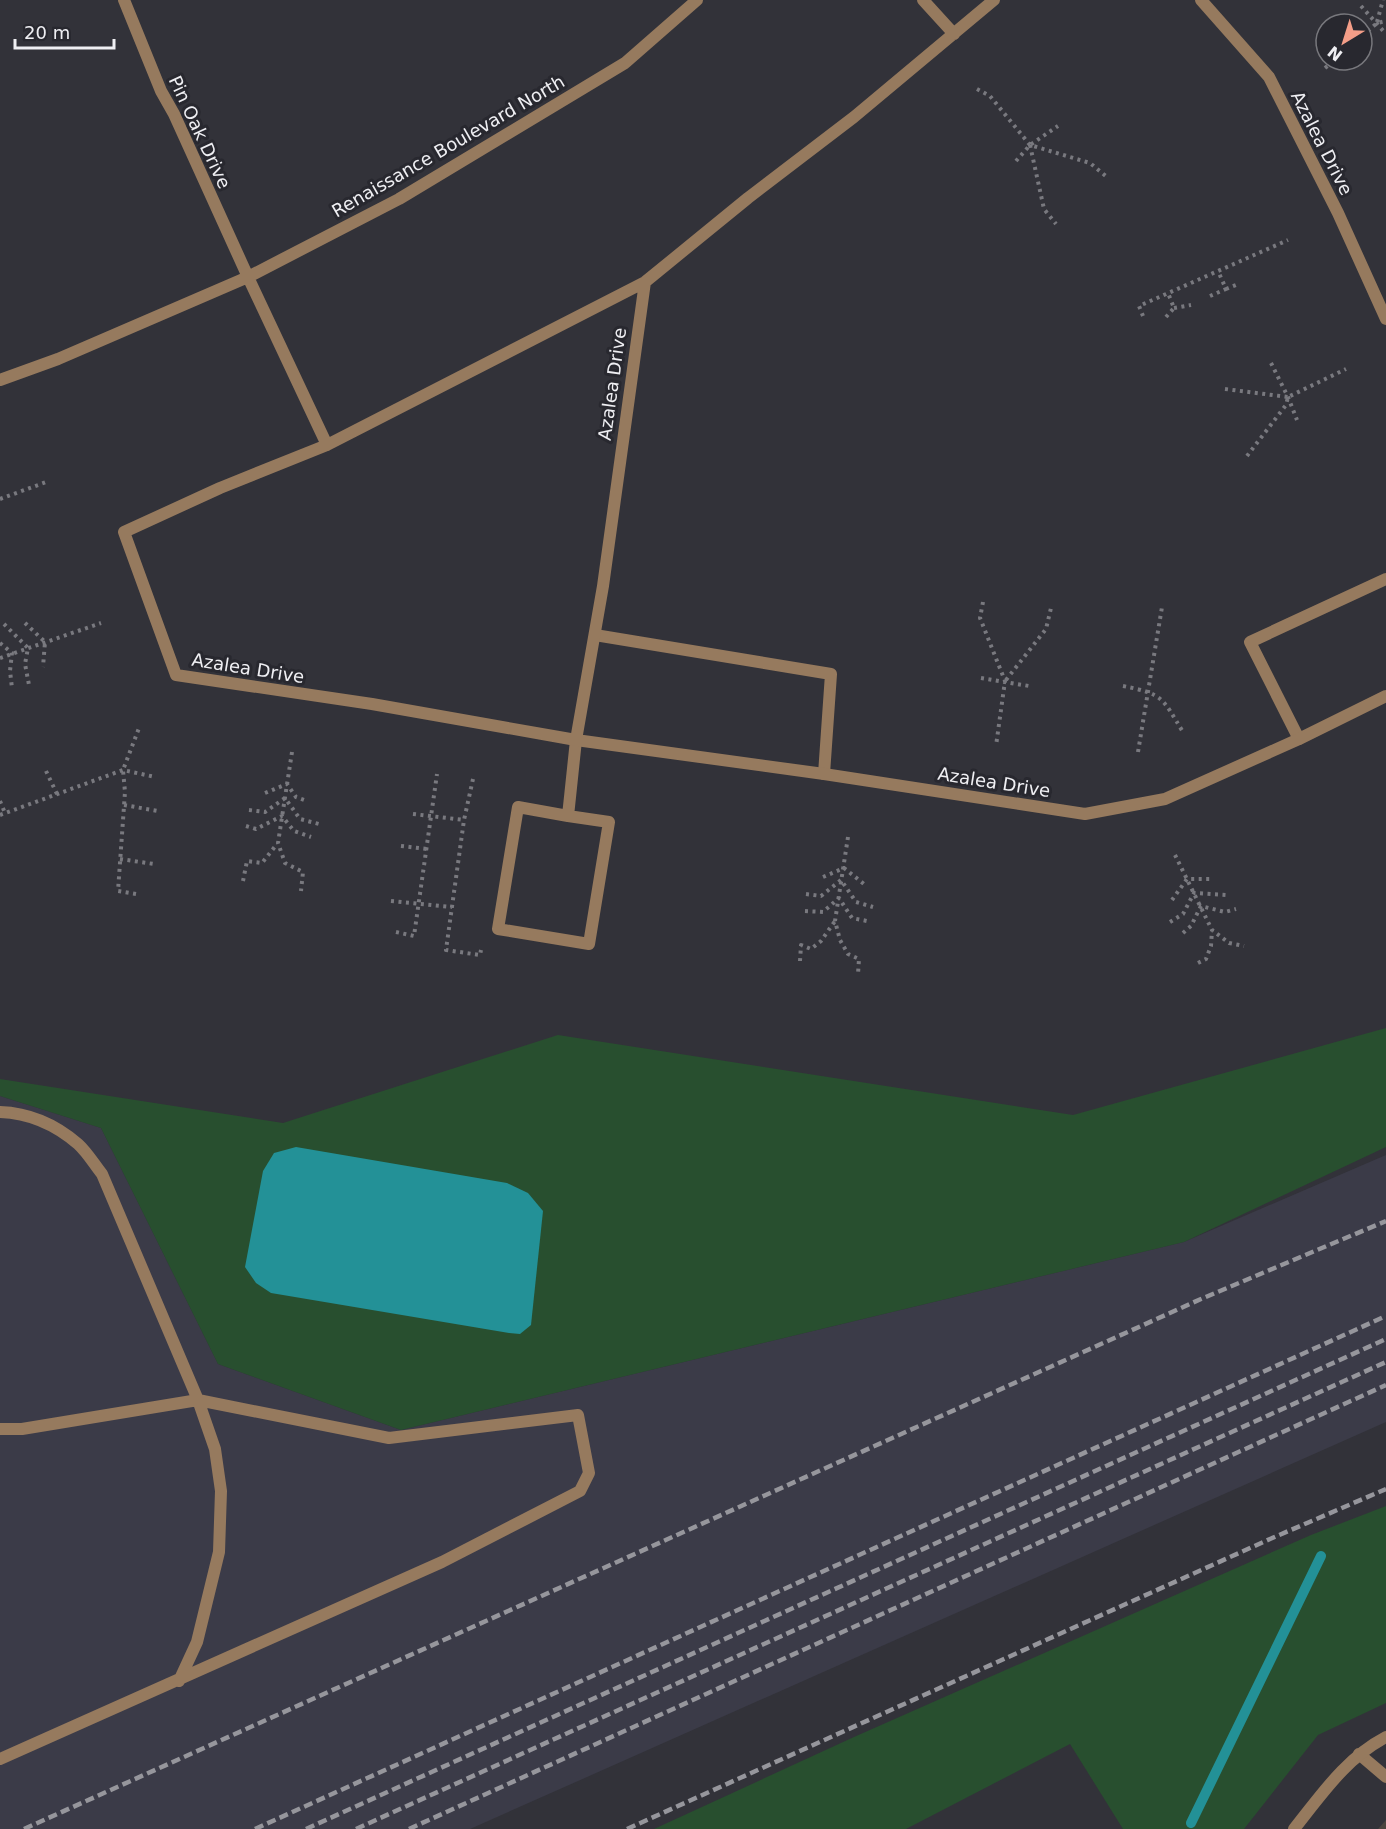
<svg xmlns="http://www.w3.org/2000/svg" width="1386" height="1829" viewBox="0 0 1386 1829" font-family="'DejaVu Sans',sans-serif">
<rect width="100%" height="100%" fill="#323239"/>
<!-- built -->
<path fill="#3b3b48" d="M0,1096L101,1128L218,1364L401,1430L1184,1242L1386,1155V1422L470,1829H0Z"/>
<!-- green -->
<path fill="#284f2f" d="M1386,1028V1147L1184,1242L401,1430L218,1364L101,1128L0,1096V1079L283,1123L558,1035L1073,1115Z
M1386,1506V1703L1318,1735L1244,1829H1123L1070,1744L906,1829H654L854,1737L1311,1535Z"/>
<!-- water -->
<path fill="#239197" d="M296,1147L507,1183L528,1193L543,1211L531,1325L520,1334L509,1333L271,1293L256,1283L245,1267L263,1171L274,1153Z"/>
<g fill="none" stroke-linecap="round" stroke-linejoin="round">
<!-- stream -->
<path stroke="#239197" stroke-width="10" d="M1191,1823L1321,1556"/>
</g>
<!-- building -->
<path fill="#4a443e" d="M1386,1820V1829H1378Z"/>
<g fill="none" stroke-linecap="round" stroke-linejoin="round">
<!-- path -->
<path stroke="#79797f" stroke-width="4" stroke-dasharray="3 4.5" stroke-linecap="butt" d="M1361,6L1386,34
M1377,22L1383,0
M1362,36L1377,23L1386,21
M1325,68L1335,60
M977,89L990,96L1030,145L1090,163L1107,177
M1030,145L1044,209L1056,224
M1016,161L1030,145L1058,126
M1226,289L1236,285
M1210,296L1226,289L1218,271
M1174,308L1191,305
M1143,316L1139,306L1288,240
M1166,317L1174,308L1168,293
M1271,363L1288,397L1297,420
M1225,389L1288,397
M1247,456L1286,405L1288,397L1346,369
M0,499L49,481
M983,602L980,618L1005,681L996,746
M25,623L45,642L43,667
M4,624L28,648L25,664L29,685
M0,643L12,653L10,671L12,688
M0,658L101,623
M981,678L1029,686
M1006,680L1046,629L1051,608
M1123,686C1164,694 1162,698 1183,732
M292,752L278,843L285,863L303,872L301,891
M1138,752L1162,607
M46,771L57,794
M473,779L464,820L446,950L480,955L481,950
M265,793L287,784L296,797L307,801
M0,801L5,813
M124,805L158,811
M249,810L265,812L285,798L300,819L319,824
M413,814L464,820
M0,815L123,770L155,777
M246,826L256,829L282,816L294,831L311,837
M848,837L835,921L840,940L848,954L859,959L858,974
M401,846L427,849
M1175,855L1212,930L1229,943L1244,946
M120,859L154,864
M823,877L844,868L864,884
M243,881L247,861L262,863L277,844
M136,894L118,891L125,792L123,770L139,728
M806,894L821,896L841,880L856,902L873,907
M1172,900L1187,879H1211
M391,901L452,907
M805,911L823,912L839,898L852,918L867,921
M1170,922L1183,914L1194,893L1227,895
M396,932L414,936L437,774
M1183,933L1191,926L1201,906L1225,912L1236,909
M800,961L801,945L811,949L821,941L835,921
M1198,963L1206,959L1211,946L1212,930"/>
<!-- lane -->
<path stroke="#967a5e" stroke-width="12" d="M595,635L831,674L824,774
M1299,739L1250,642L1386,579
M568,816L518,807L498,929L589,944L609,822L568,816L576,740
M0,1112C29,1113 56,1125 78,1144C87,1152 94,1164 102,1174L198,1400L215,1449L221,1491L219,1552L197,1642L179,1681
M0,1429H22L198,1400L389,1438L578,1415L589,1473L580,1491L442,1562L0,1759
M1359,1754L1386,1777"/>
<!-- street -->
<path stroke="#967a5e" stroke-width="12" d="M124,0L161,91L174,114L248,277L327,445
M923,0L954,34
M994,0L854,117L748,198L645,282L327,445L220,488L124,532L176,675L372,704L576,740L824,774L1085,814L1165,799L1299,739L1386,696
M1201,0L1269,77L1338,213L1386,319
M0,380L58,359L248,277L399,199L625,63L697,0
M576,740L603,586L645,282
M1294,1829C1322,1794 1346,1758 1386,1737"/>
<!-- rail -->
<path stroke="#96969c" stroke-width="4.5" stroke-dasharray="9 4.5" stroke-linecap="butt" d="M24,1829L1201,1299L1386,1221
M255,1829L1386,1316
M306,1829L1386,1339
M356,1829L1386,1362
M409,1829L1386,1385
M627,1829L1270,1539L1386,1489"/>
</g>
<g text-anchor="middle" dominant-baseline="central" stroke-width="6" stroke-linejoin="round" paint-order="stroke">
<!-- street labels -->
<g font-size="18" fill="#efeff3" stroke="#28282f">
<text transform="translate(200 132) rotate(65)">Pin Oak Drive</text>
<text transform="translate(1322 143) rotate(63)">Azalea Drive</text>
<text transform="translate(448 146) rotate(-30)">Renaissance Boulevard North</text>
<text transform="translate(612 384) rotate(-82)">Azalea Drive</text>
<text transform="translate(248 668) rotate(9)">Azalea Drive</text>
<text transform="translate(994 782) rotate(9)">Azalea Drive</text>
</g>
</g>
<!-- north arrow -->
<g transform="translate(1344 42) rotate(218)"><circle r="28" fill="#28282f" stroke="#78787d" stroke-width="1.5"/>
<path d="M0-4.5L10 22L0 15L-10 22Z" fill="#f49e88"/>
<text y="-9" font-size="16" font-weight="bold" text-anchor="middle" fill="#efeff3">N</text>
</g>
<!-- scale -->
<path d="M15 39v9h99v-9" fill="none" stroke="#efeff3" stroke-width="3"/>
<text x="24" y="39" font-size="18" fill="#efeff3" stroke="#28282f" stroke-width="4.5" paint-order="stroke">20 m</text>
</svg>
